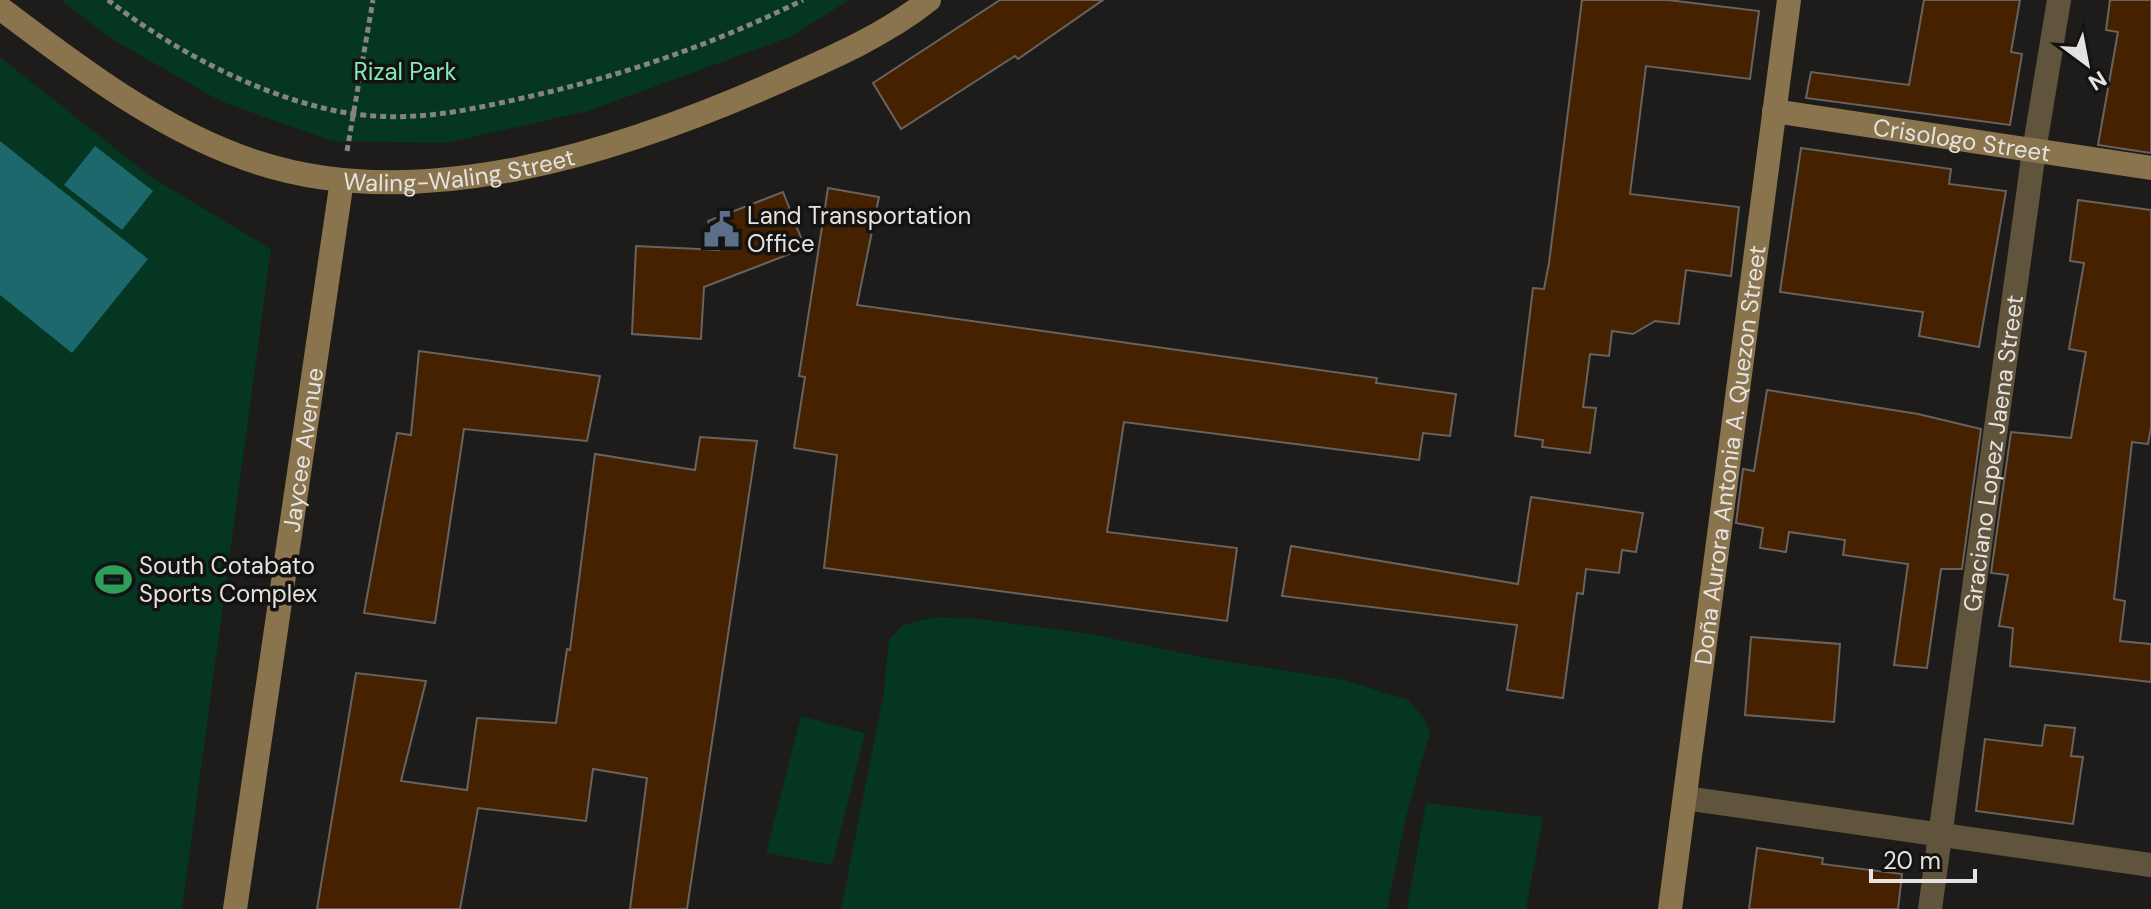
<svg xmlns="http://www.w3.org/2000/svg" width="2151" height="909" viewBox="0 0 2151 909" font-family="'DM Sans',sans-serif">
<rect width="100%" height="100%" fill="#1e1c1a"/>
<!-- green -->
<path fill="#043622" d="M61,0H849L790,37L588,111L445,143L332,141L220,101L110,38Z
M0,57L151,177L271,249L182,909H0Z
M935,617L979,619L1090,634L1211,659L1344,680L1408,700L1425,719L1430,733L1407,812L1387,909H841L883,698L889,640L903,625Z
M801,716L865,733L832,865L766,853Z
M1426,803L1543,817L1526,909H1407Z"/>
<!-- water -->
<path fill="#1c686c" d="M0,141L148,259L72,353L0,295Z
M95,146L153,191L122,230L64,185Z"/>
<!-- building -->
<path fill="#452100" stroke="#666361" stroke-width="2" d="M1000,0H1103L1018,59L1015,56L901,129L873,83Z
M1582,0H1668L1759,11L1750,79L1646,66L1630,194L1739,207L1731,276L1686,270L1679,324L1655,321L1633,334L1612,331L1609,356L1590,354L1583,407L1596,408L1590,453L1542,447L1543,440L1515,436L1533,288L1544,289L1549,263Z
M1924,0H2020L2011,52L2022,54L2010,125L1806,98L1811,72L1909,85Z
M2110,0H2151V153L2098,145L2118,32L2106,30Z
M1801,148L1951,169L1949,184L2006,191L1979,347L1919,336L1923,312L1780,292Z
M828,188L879,197L857,305L1377,378L1376,383L1456,394L1450,436L1423,433L1419,460L1124,422L1107,532L1237,548L1227,621L824,568L837,455L794,448L805,377L799,376Z
M783,192L805,248L704,287L701,339L632,334L636,246L719,250L708,221Z
M2078,200L2151,210V427L2148,444L2132,442L2114,599L2125,601L2120,641L2151,644V682L2010,666L2013,628L1999,626L2008,575L1991,573L2011,432L2071,438L2086,352L2069,349L2084,263L2070,261Z
M419,351L600,376L587,441L464,429L435,623L364,613L397,433L411,435Z
M1767,390L1918,414L1981,429L1962,569H1941L1927,668L1894,665L1908,564L1843,555L1845,540L1789,532L1786,552L1760,548L1763,528L1736,523L1743,469L1754,471Z
M700,437L757,441L687,909H630L647,778L593,769L586,821L478,808L460,909H317L356,673L426,681L401,781L467,790L477,718L556,723L567,649L570,650L595,454L695,470Z
M1531,497L1643,513L1636,552L1622,550L1619,573L1586,569L1583,594L1577,593L1563,698L1507,690L1517,625L1282,596L1291,546L1518,584Z
M1751,637L1840,644L1834,722L1745,715Z
M2045,725L2075,728L2071,756L2083,757L2073,824L1976,811L1985,739L2042,746Z
M1757,848L1823,858L1822,864L1902,874L1898,909H1749Z"/>
<g fill="none" stroke-linecap="round" stroke-linejoin="round">
<!-- path -->
<path stroke="#868482" stroke-width="5" stroke-dasharray="6 4" stroke-linecap="butt" d="M108,0C175,52 270,102 354,114C415,122 464,111 523,98C622,76 712,45 803,0
M347,151L373,0"/>
<!-- street -->
<g stroke="#61543c" stroke-width="24">
<path d="M1685,798L2151,865"/>
<path id="s1" d="M1930,909L2034,151L2059,0"/>
</g>
<!-- secondary -->
<g stroke="#89744d" stroke-width="24">
<path id="s2" d="M0,8C78,67 164,133 259,163C424,216 623,150 775,83C827,60 884,36 929,0"/>
<path id="s3" d="M1774,111L2151,168"/>
<path id="s4" d="M235,909L342,180"/>
<path id="s5" d="M1670,909L1789,0"/>
</g>
</g>
<!-- icons -->
<defs>
<symbol id="civic-bare" viewBox="-9 -9 18 18"><path d="M-.6-6.5H3V-4.5H.6V-3L4-1V1h2V6H-6V1h2V-1L-.6-3ZM-1.2 2.5V6h2.4V2.5Z" fill="#5c6f8a" stroke="#151311" stroke-width="2.5" paint-order="stroke"/></symbol>
<symbol id="stadium-bare" viewBox="-9 -9 18 18"><path d="M0-5a6.5 5 0 1 0 0 10a6.5 5 0 1 0 0-10ZM-3.5-1.8h7v3.6h-7Z" fill="#2e9e5b" stroke="#151311" stroke-width="2.5" paint-order="stroke"/></symbol>
</defs>
<g fill-rule="evenodd">
<use href="#civic-bare" x="696" y="204" width="51" height="51"/>
<use href="#stadium-bare" x="88" y="554" width="51" height="51"/>
</g>
<g text-anchor="middle" dominant-baseline="central" stroke-width="7" stroke-linejoin="round" paint-order="stroke">
<!-- park labels -->
<g font-size="24" fill="#84e9b7" stroke="#151311">
<text x="405" y="71">Rizal Park</text>
</g>
<!-- street labels -->
<g font-size="24" fill="#e5e3e2" stroke="#151311">
<text stroke="none"><textPath href="#s3" startOffset="190">Crisologo Street</textPath></text>
<text stroke="none"><textPath href="#s2" startOffset="506">Waling-Waling Street</textPath></text>
<text stroke="none"><textPath href="#s4" startOffset="464">Jaycee Avenue</textPath></text>
<text stroke="none"><textPath href="#s1" startOffset="460">Graciano Lopez Jaena Street</textPath></text>
<text stroke="none"><textPath href="#s5" startOffset="458">Doña Aurora Antonia A. Quezon Street</textPath></text>
</g>
<!-- poi labels -->
<g font-size="24" fill="#e5e3e2" stroke="#151311" text-anchor="start">
<text x="747" y="215">Land Transportation<tspan x="747" dy="28">Office</tspan></text>
<text x="139" y="565">South Cotabato<tspan x="139" dy="28">Sports Complex</tspan></text>
</g>
</g>
<!-- north arrow -->
<g transform="translate(2087 64) rotate(148)" stroke="#151311" stroke-width="6" paint-order="stroke">
<path d="M0-6L14 30L0 20L-14 30Z" fill="#e5e3e2"/>
<text y="-12" font-size="22" font-weight="bold" text-anchor="middle" fill="#e5e3e2">N</text>
</g>
<!-- scale -->
<path d="M1871 869v12h104v-12" fill="none" stroke="#e5e3e2" stroke-width="4"/>
<text x="1883" y="869" font-size="24" fill="#e5e3e2" stroke="#151311" stroke-width="6" paint-order="stroke">20 m</text>
</svg>
